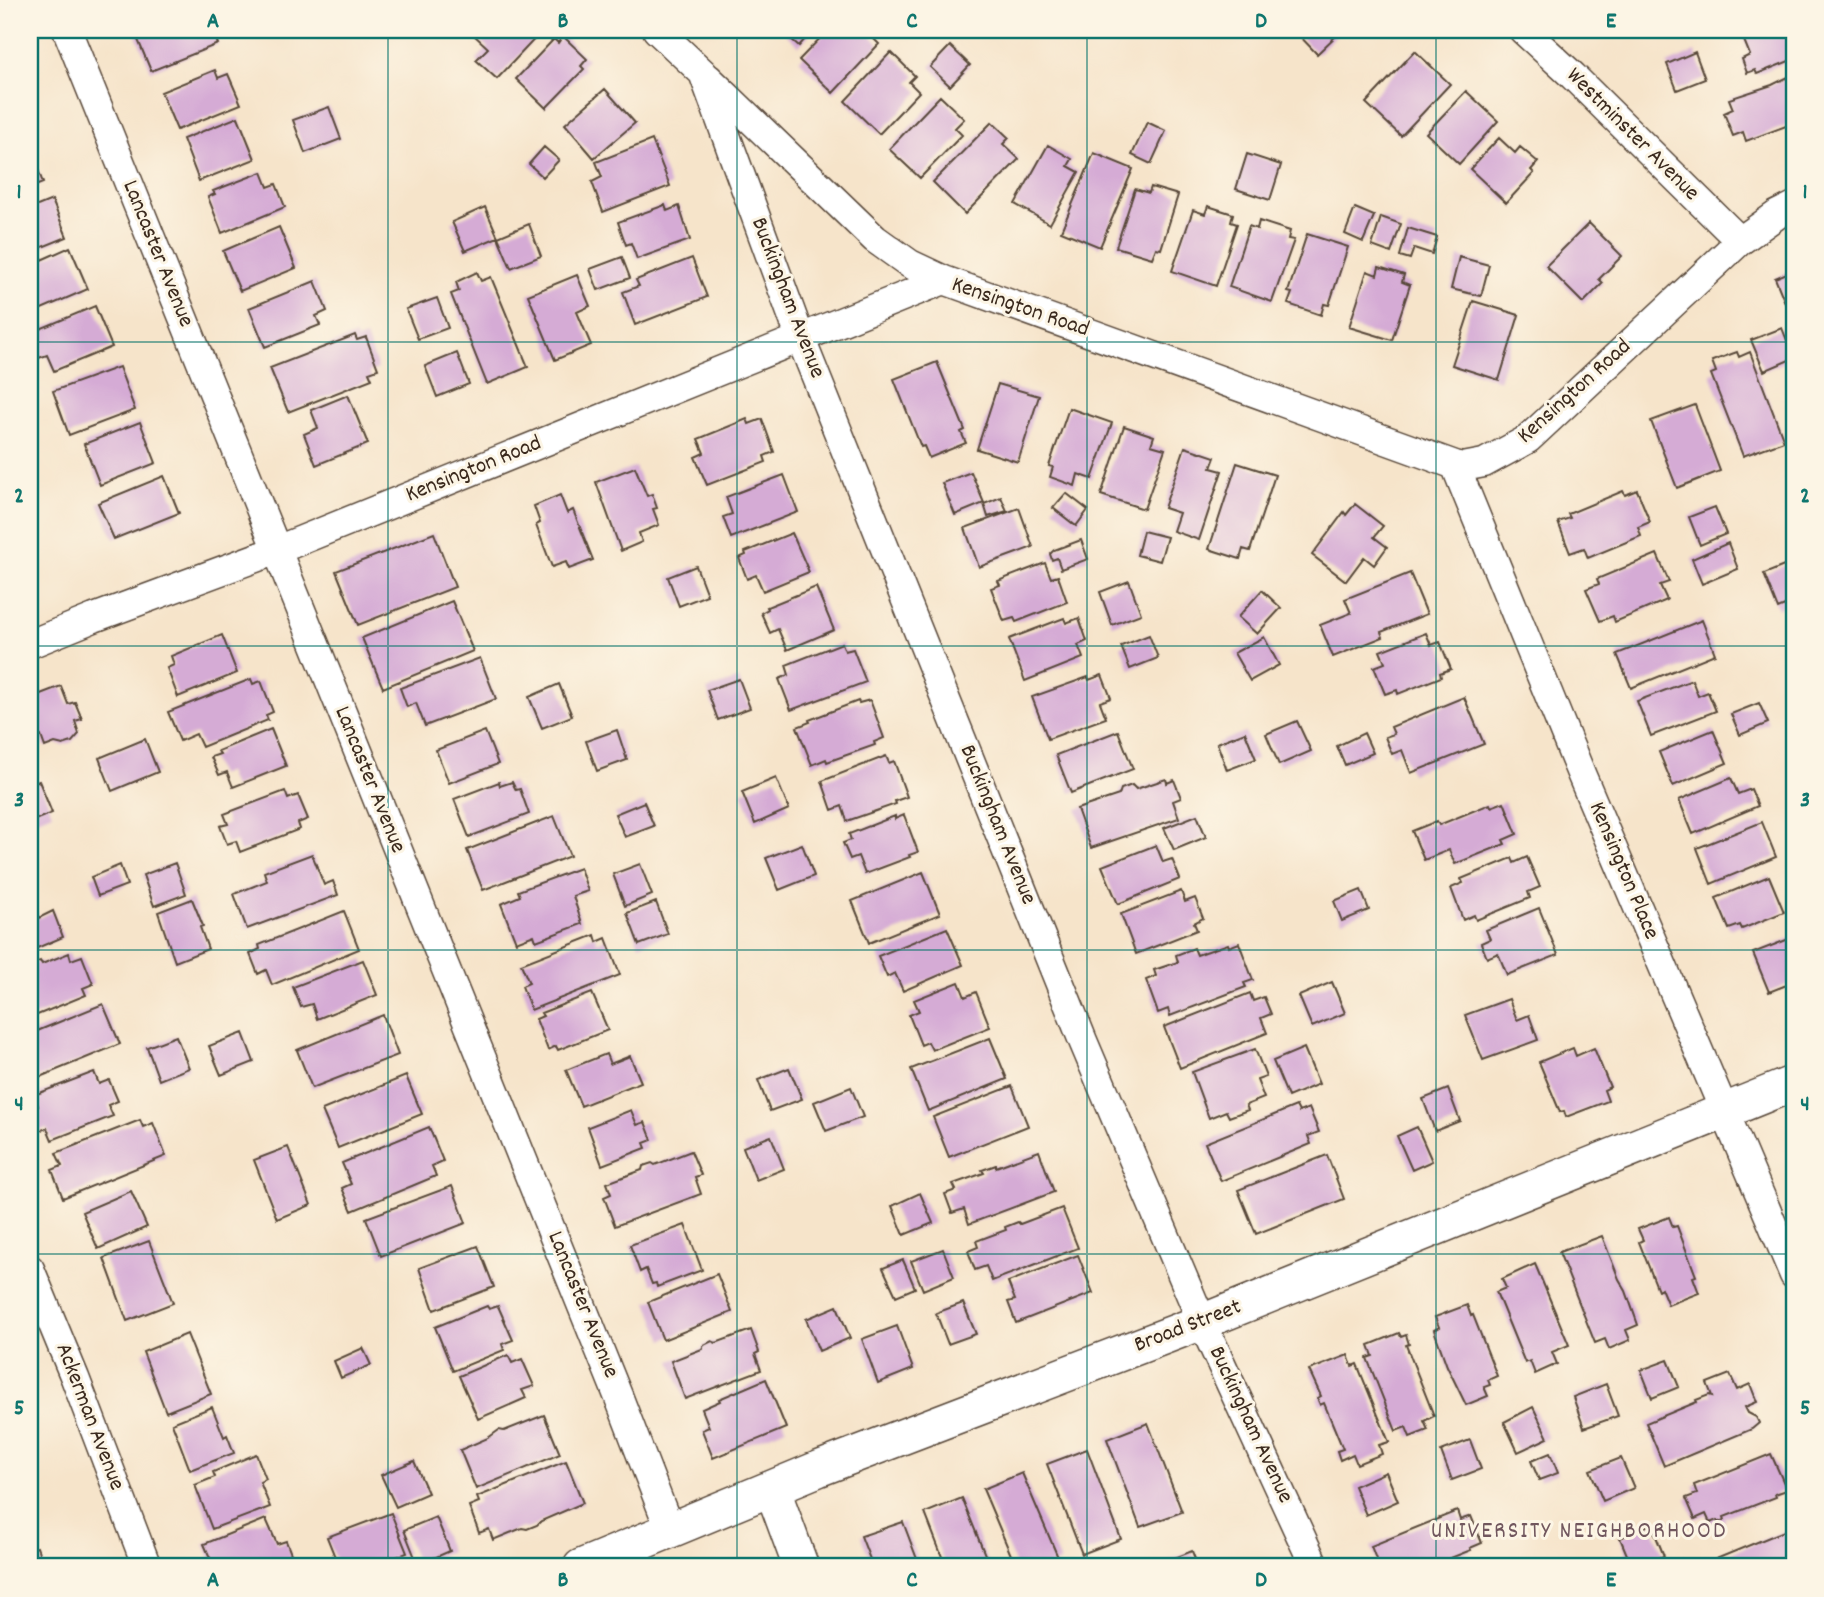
<svg xmlns="http://www.w3.org/2000/svg" width="1824" height="1597" viewBox="0 0 1824 1597" font-family="Dekko,sans-serif">
<rect width="100%" height="100%" fill="#fcf5e5"/>
<filter id="ink" filterUnits="userSpaceOnUse"><feTurbulence type="fractalNoise" baseFrequency=".0143" numOctaves="2"/><feDisplacementMap in="SourceGraphic" scale="14" xChannelSelector="R" yChannelSelector="G"/><feConvolveMatrix kernelMatrix="1 2 1 2 8 2 1 2 1" color-interpolation-filters="sRGB"/></filter>
<filter id="wash" filterUnits="userSpaceOnUse"><feTurbulence type="fractalNoise" baseFrequency=".00686" numOctaves="4" result="noise"/><feDisplacementMap in="SourceGraphic" scale="28" xChannelSelector="R" yChannelSelector="G"/><feGaussianBlur stdDeviation="1.57" result="paint"/><feColorMatrix in="noise" values="0 0 0 0 0 0 0 0 0 0 0 0 0 0 0 0 0 1.4 0 .05"/><feComposite in="paint" operator="in"/></filter>
<g filter="url(#wash)">
<rect width="100%" height="100%" fill="#f6e4ca"/>
<g id="blocks">
<!-- building -->
<path fill="#d5abd5" d="M149,30H212L218,44L151,71L136,35Z
M479,30H543L497,79L476,60L488,48L474,35Z
M781,30H813L799,46Z
M828,30H869L867,32L879,44L833,93L799,60Z
M1294,30H1342L1317,54Z
M1749,30H1794V59L1757,74L1755,70L1747,73L1742,59L1750,55L1741,33Z
M563,36L587,59L581,66L584,69L546,108L516,79L554,39L558,43Z
M950,46L970,65L950,86L930,67Z
M1415,51L1450,84L1401,136L1366,103Z
M891,52L915,76L909,82L919,92L879,134L845,101Z
M1695,52L1705,79L1677,90L1667,64Z
M215,70L218,78L228,74L241,104L177,130L161,92Z
M1794,74V123L1746,141L1743,132L1733,136L1724,113L1733,109L1729,99L1772,85Z
M605,89L635,123L594,158L565,124Z
M1466,91L1498,121L1459,164L1426,133Z
M940,96L964,119L955,128L962,135L920,178L889,149Z
M329,107L341,139L305,153L293,120Z
M238,117L255,159L199,181L183,139Z
M992,122L1009,138L1003,144L1019,159L965,214L933,182Z
M1147,122L1166,131L1151,164L1132,155Z
M1499,138L1515,153L1520,147L1538,162L1531,170L1534,173L1506,203L1470,169Z
M652,140L670,186L603,212L592,182L602,177L596,162Z
M1048,145L1072,159L1068,166L1079,172L1050,224L1015,204Z
M544,147L559,160L543,177L529,164Z
M30,149L43,183L30,188Z
M1094,153L1133,169L1100,247L1061,231Z
M1247,154L1281,165L1270,200L1236,189Z
M262,172L268,187L276,184L285,207L222,233L208,197L215,194L213,191Z
M1151,187L1178,195L1161,249L1156,248L1152,258L1116,247L1135,189L1149,193Z
M52,200L67,237L30,252V209Z
M665,205L667,211L679,206L690,240L637,259L631,243L626,245L618,222Z
M1208,206L1233,214L1231,222L1237,224L1216,286L1172,271L1193,210L1205,214Z
M485,207L498,237L465,251L452,222Z
M1355,208L1374,216L1363,242L1345,234Z
M1381,217L1401,224L1391,253L1372,246Z
M1259,221L1290,231L1288,239L1294,240L1272,302L1229,287L1249,226L1257,229Z
M1589,223L1622,256L1599,279L1603,283L1583,303L1546,266Z
M529,224L541,256L511,268L498,237Z
M279,227L296,268L240,291L223,251Z
M1408,228L1437,237L1432,254L1414,248L1410,259L1400,256Z
M1307,234L1348,247L1329,305L1324,304L1321,315L1288,304L1292,293L1288,292Z
M70,247L88,289L30,314V265Z
M622,257L630,278L598,290L590,269Z
M1459,257L1489,265L1481,296L1451,289Z
M692,258L707,297L635,325L623,292L639,286L636,280Z
M1379,267L1404,275L1402,282L1410,285L1392,340L1349,327L1367,271L1377,275Z
M1794,270V302L1786,305L1775,278Z
M477,272L481,281L491,277L528,367L487,384L451,294L459,291L456,282Z
M577,275L590,306L577,312L591,345L555,360L528,295Z
M315,281L327,311L316,316L320,325L265,347L249,308Z
M437,298L448,328L418,339L406,309Z
M1473,301L1519,315L1499,380L1452,365Z
M95,306L112,347L54,371L47,355L39,358L30,333Z
M1782,328L1794,358L1764,371L1751,340Z
M355,335L357,340L366,337L378,369L369,372L372,379L288,412L270,368Z
M1737,352L1739,357L1750,352L1784,441L1743,456L1711,374L1716,372L1712,361Z
M457,353L469,384L437,397L425,366Z
M937,362L965,430L961,432L966,443L929,458L924,446L921,447L894,379Z
M119,367L135,410L69,435L53,391Z
M998,384L1039,396L1018,462L977,449Z
M348,395L368,444L316,465L304,434L318,428L311,410Z
M1695,405L1720,471L1677,488L1651,421Z
M1069,408L1112,423L1092,479L1078,474L1075,486L1050,477L1053,467L1049,466Z
M747,419L749,424L762,419L774,452L764,456L766,462L707,485L695,457L704,453L698,439Z
M140,422L156,463L100,485L84,444Z
M1124,426L1154,436L1151,445L1165,449L1144,509L1101,495Z
M1185,447L1215,457L1211,468L1222,471L1199,540L1173,531L1179,513L1164,508Z
M1237,463L1275,475L1250,551L1243,549L1240,559L1209,549Z
M635,467L647,496L652,494L657,508L653,509L659,525L639,533L642,542L621,551L596,482Z
M971,472L984,503L955,515L942,483Z
M784,475L798,512L731,538L723,517L732,514L726,497Z
M164,476L179,513L114,539L98,503Z
M1637,490L1650,522L1638,527L1641,536L1588,558L1584,548L1570,553L1558,522L1570,518L1568,514L1623,491L1625,495Z
M1066,493L1088,510L1076,526L1053,508Z
M560,495L567,513L573,510L593,560L569,569L566,562L552,567L536,525L540,523L534,506Z
M1001,497L1007,511L988,517L984,504Z
M1355,504L1383,526L1374,537L1387,547L1374,565L1364,557L1346,581L1312,555L1344,512L1346,515Z
M1715,507L1726,534L1700,545L1689,517Z
M1019,508L1033,547L979,567L965,528Z
M1143,531L1167,537L1160,561L1137,555Z
M434,533L455,587L358,625L336,571Z
M792,533L809,572L763,591L756,575L747,579L739,558L746,555L745,552Z
M1081,540L1088,559L1061,569L1057,558L1052,560L1050,554L1054,550Z
M1728,543L1738,569L1702,584L1692,559Z
M1657,554L1669,582L1660,585L1667,600L1615,622L1613,616L1600,621L1586,589L1599,584L1597,579Z
M1794,562V602L1778,609L1764,574Z
M1045,563L1051,578L1058,576L1067,602L1016,622L1014,618L1004,621L991,588L1000,585L998,581Z
M696,566L707,595L679,606L668,577Z
M1410,573L1427,614L1381,632L1383,637L1333,657L1320,625L1351,613L1345,599Z
M1129,581L1141,614L1112,625L1100,592Z
M816,587L834,630L787,650L778,629L770,633L761,613L768,609L767,607Z
M1262,590L1281,608L1257,634L1238,617Z
M452,601L473,651L383,688L362,638Z
M1064,618L1066,623L1079,618L1087,641L1078,645L1083,658L1025,681L1009,639Z
M1702,620L1715,654L1631,688L1617,654Z
M1426,633L1431,645L1440,642L1451,669L1440,673L1441,677L1398,694L1397,690L1385,694L1374,667L1385,663L1380,651Z
M222,635L237,673L178,697L167,668L174,665L171,656Z
M1149,635L1158,658L1130,669L1121,646Z
M1264,637L1279,665L1250,681L1234,653Z
M842,643L845,651L853,649L866,682L791,710L779,679L789,675L786,665Z
M480,658L496,699L425,726L416,703L407,707L400,688Z
M1102,675L1111,698L1100,702L1106,718L1048,739L1032,697L1088,677L1089,680Z
M251,679L253,684L261,681L273,712L266,715L268,720L202,747L196,734L180,741L168,712Z
M739,679L750,708L718,720L707,690Z
M1692,680L1698,696L1708,692L1716,711L1651,736L1637,701Z
M559,684L572,716L542,728L529,697Z
M61,686L68,704L75,702L82,719L75,721L79,734L72,742L63,745L55,743L45,747L41,736L30,741V698Z
M1464,697L1484,744L1411,773L1402,750L1392,754L1385,737L1394,734L1391,727Z
M870,700L884,738L874,742L875,745L827,762L826,759L812,765L797,727L810,722L809,720L858,701L859,703Z
M1759,703L1768,723L1740,735L1731,714Z
M1297,721L1311,751L1279,765L1266,734Z
M271,729L286,766L233,787L227,772L219,775L211,757L220,754L218,751Z
M617,730L627,760L597,771L586,741Z
M1713,730L1727,763L1673,786L1659,752Z
M485,731L498,764L449,783L436,750Z
M1118,731L1133,769L1071,793L1056,755Z
M1245,732L1256,759L1227,770L1217,743Z
M1364,733L1373,753L1345,765L1337,746Z
M145,739L158,772L112,791L99,758Z
M886,756L889,763L894,761L907,797L895,801L896,804L847,821L842,806L832,810L822,781Z
M776,778L789,809L755,824L742,792Z
M1731,778L1738,794L1751,789L1758,806L1693,834L1679,800Z
M1166,779L1167,783L1174,780L1181,798L1173,801L1179,818L1091,848L1077,809L1119,795L1121,789L1132,785L1136,789Z
M39,781L52,813L30,822V784Z
M499,782L500,786L512,782L516,790L520,789L529,814L469,837L454,799Z
M285,791L288,799L298,795L308,819L298,823L300,829L240,852L236,841L227,844L220,826L228,824L224,814Z
M644,802L654,826L625,837L615,814Z
M1504,802L1517,834L1503,840L1505,844L1455,864L1449,850L1424,860L1412,831L1437,821L1439,825L1490,804L1491,807Z
M904,815L918,852L909,855L910,857L865,874L858,856L850,859L843,843L851,840L849,834L895,816V819Z
M1197,815L1206,837L1174,850L1164,828Z
M554,816L570,856L483,890L467,850Z
M1762,822L1776,857L1711,884L1697,848Z
M802,844L814,876L779,890L766,858Z
M1156,845L1163,862L1172,859L1180,879L1118,904L1102,866Z
M312,854L324,885L333,881L338,895L247,929L234,894L267,881L264,872Z
M1527,857L1540,887L1528,892L1530,898L1476,920L1474,915L1463,920L1451,888L1463,883L1461,879L1512,858L1514,863Z
M175,863L186,894L154,906L143,875Z
M640,864L652,895L625,906L613,874Z
M120,865L127,885L98,896L91,877Z
M580,868L588,891L573,896L582,924L536,941L534,935L516,942L501,904L520,896L518,891Z
M923,872L940,914L869,943L852,901Z
M1769,876L1784,912L1742,929L1740,925L1729,929L1716,898Z
M1361,890L1369,910L1342,921L1334,901Z
M1181,891L1185,902L1195,898L1203,918L1194,923L1197,930L1136,954L1121,914Z
M30,897L39,918L53,911L63,937L30,951Z
M192,899L203,926L200,927L208,949L175,962L158,912Z
M656,902L668,934L639,945L627,913Z
M1539,908L1558,955L1507,975L1498,953L1487,958L1481,943L1490,939L1486,930Z
M344,911L359,949L272,985L266,970L258,974L250,954L260,949L259,945Z
M947,928L963,965L903,991L895,973L887,977L878,956Z
M595,935L597,942L606,938L620,975L531,1010L522,986L529,983L521,964Z
M1794,937V982L1769,992L1753,953Z
M1239,943L1253,980L1244,983L1246,987L1170,1016L1168,1009L1158,1013L1146,980L1156,976L1154,970L1178,962L1176,955L1194,948L1197,955L1228,944L1229,947Z
M69,953L71,960L82,956L93,984L83,988L86,995L30,1018V966L40,961L42,964Z
M363,960L377,995L317,1019L312,1004L301,1007L293,987Z
M959,982L965,997L976,992L990,1027L932,1050L928,1042L921,1045L909,1015L919,1011L914,1000Z
M1332,982L1345,1013L1312,1027L1299,996Z
M592,993L608,1030L558,1050L556,1046L548,1050L536,1019L543,1016L541,1013Z
M1250,993L1253,1001L1264,997L1271,1014L1261,1018L1267,1033L1180,1068L1164,1027Z
M1509,999L1517,1020L1529,1015L1538,1040L1483,1060L1465,1015Z
M103,1004L120,1044L30,1081V1034Z
M383,1015L398,1055L312,1088L297,1050Z
M243,1033L254,1062L221,1075L209,1046Z
M176,1036L189,1068L159,1080L147,1047Z
M990,1038L1007,1079L928,1111L911,1069Z
M1304,1048L1319,1084L1288,1097L1273,1061Z
M1573,1048L1576,1056L1594,1048L1610,1087L1604,1090L1608,1101L1566,1117L1564,1111L1560,1112L1539,1062Z
M1255,1049L1266,1077L1257,1080L1264,1098L1246,1105L1248,1110L1229,1117L1226,1111L1209,1118L1192,1072Z
M606,1054L610,1064L630,1056L641,1082L581,1106L566,1070Z
M789,1068L802,1099L770,1111L758,1080Z
M94,1072L99,1084L109,1080L118,1101L108,1105L113,1116L52,1140L47,1128L36,1132L30,1116V1109L38,1106L34,1095Z
M406,1076L422,1114L338,1148L322,1110Z
M1012,1086L1028,1126L949,1157L933,1117Z
M851,1087L863,1117L826,1131L814,1102Z
M1448,1089L1460,1121L1435,1131L1423,1099Z
M1296,1106L1299,1112L1309,1108L1319,1132L1308,1136L1311,1144L1221,1181L1205,1143Z
M631,1110L637,1125L645,1122L652,1140L644,1143L646,1148L602,1165L588,1127Z
M140,1120L143,1127L153,1123L166,1156L63,1198L52,1170L62,1166L56,1153Z
M429,1127L443,1161L432,1166L436,1176L352,1211L342,1188L351,1184L342,1163Z
M1417,1127L1432,1161L1412,1170L1397,1136Z
M771,1136L784,1169L756,1180L743,1147Z
M288,1147L311,1205L277,1219L254,1160Z
M691,1151L701,1175L695,1177L701,1194L615,1226L604,1197L611,1194L607,1183L642,1170L643,1166L652,1163L655,1165Z
M1039,1151L1054,1192L969,1224L964,1209L952,1213L945,1194L956,1190L953,1184L984,1173L982,1170L996,1165V1167Z
M1327,1155L1344,1199L1256,1234L1238,1190Z
M452,1186L466,1223L381,1256L366,1218Z
M131,1191L147,1227L98,1249L82,1212Z
M920,1193L933,1223L904,1235L892,1206Z
M1062,1208L1078,1248L992,1281L986,1266L975,1270L968,1251L978,1247L976,1241L1006,1230L1005,1227L1018,1222L1020,1224Z
M1669,1217L1673,1227L1677,1226L1696,1276L1693,1277L1699,1293L1668,1305L1661,1288L1658,1290L1639,1242L1643,1240L1638,1229Z
M685,1225L702,1270L657,1287L656,1283L652,1284L646,1269L640,1272L630,1245Z
M1602,1236L1619,1279L1626,1291L1638,1325L1626,1330L1630,1340L1609,1349L1605,1339L1595,1343L1559,1252Z
M149,1241L173,1303L127,1321L104,1258Z
M478,1246L494,1287L434,1310L419,1268Z
M943,1249L954,1277L923,1290L911,1261Z
M1078,1255L1093,1293L1016,1323L1008,1302L1015,1300L1008,1282Z
M903,1260L915,1288L896,1296L883,1268Z
M1535,1264L1569,1345L1552,1352L1557,1364L1535,1374L1530,1361L1525,1363L1496,1292L1506,1288L1502,1279Z
M717,1274L732,1312L663,1340L648,1302Z
M963,1303L976,1334L948,1344L936,1313Z
M1467,1305L1471,1316L1473,1315L1497,1376L1488,1380L1490,1385L1484,1387L1488,1396L1466,1405L1447,1366L1434,1330L1439,1327L1435,1317Z
M487,1306L489,1309L498,1306L513,1340L502,1344L504,1350L453,1371L435,1327Z
M837,1306L850,1338L819,1351L806,1319Z
M897,1326L913,1369L878,1383L862,1339Z
M751,1330L759,1352L755,1354L761,1370L685,1399L671,1361L702,1349L704,1345L712,1341L716,1343Z
M1399,1333L1401,1337L1406,1335L1409,1344L1406,1345L1434,1416L1424,1421L1428,1430L1410,1437L1406,1427L1396,1431L1367,1358L1373,1356L1369,1345Z
M187,1334L211,1394L166,1412L143,1352Z
M363,1348L371,1365L341,1378L334,1361Z
M508,1355L512,1363L522,1359L534,1386L522,1390L526,1398L478,1419L459,1376Z
M1348,1355L1352,1366L1357,1364L1389,1442L1379,1445L1382,1454L1357,1464L1353,1454L1340,1460L1337,1451L1343,1449L1324,1403L1320,1405L1317,1398L1321,1396L1309,1370Z
M1668,1360L1679,1387L1652,1398L1641,1370Z
M1730,1374L1737,1390L1750,1384L1757,1402L1745,1407L1748,1413L1756,1417L1759,1423L1752,1429L1664,1466L1646,1423L1697,1402L1696,1400L1709,1395L1712,1396L1707,1383Z
M766,1379L786,1428L713,1458L702,1430L709,1427L702,1409L720,1401L719,1399Z
M1606,1384L1618,1416L1584,1428L1573,1397Z
M212,1407L224,1437L227,1435L234,1453L190,1470L172,1423Z
M1533,1407L1548,1438L1518,1452L1504,1422Z
M544,1415L560,1454L476,1489L460,1450L488,1438L499,1430L504,1431Z
M1148,1423L1182,1512L1140,1527L1107,1439Z
M1470,1440L1481,1469L1452,1480L1441,1451Z
M1087,1449L1121,1539L1082,1554L1047,1464Z
M1550,1453L1558,1473L1539,1480L1531,1461Z
M256,1454L266,1479L260,1482L270,1507L212,1529L195,1485L215,1477L213,1472Z
M1771,1454L1787,1490L1775,1494L1776,1497L1724,1517L1725,1520L1718,1523L1717,1520L1710,1523L1706,1514L1695,1519L1686,1498L1697,1494L1694,1485Z
M1621,1458L1634,1488L1603,1501L1590,1470Z
M414,1461L428,1493L396,1507L381,1475Z
M566,1461L583,1503L541,1521L537,1525L527,1529L522,1528L493,1540L489,1529L479,1533L469,1506L479,1502L477,1497Z
M1386,1472L1398,1501L1366,1515L1354,1486Z
M1022,1473L1060,1562L1048,1567H1016L983,1489Z
M962,1498L990,1567H946L925,1513Z
M1457,1511L1460,1520L1471,1516L1482,1543L1470,1548L1471,1550L1428,1567H1379L1371,1546Z
M391,1513L407,1553L369,1567H339L327,1537Z
M436,1517L450,1551L418,1565L404,1530Z
M266,1519L277,1544L286,1541L296,1567H214L204,1544Z
M903,1522L920,1567H873L861,1536Z
M1651,1524L1664,1556L1632,1567L1620,1538Z
M1789,1529L1794,1538V1567H1719L1716,1559Z
M37,1547L44,1567H30V1549Z
M1192,1551L1198,1567H1161L1160,1564Z
M1681,1559L1684,1567H1662Z"/>
</g>
</g>
<g filter="url(#ink)">
<use href="#blocks" fill-opacity="0" stroke="#574638" stroke-width="2"/>
<g fill="none" stroke-linecap="round" stroke-linejoin="round">
<defs>
<path id="minor" d="M67,30L619,1398L670,1530
M657,30L703,73L800,337L1083,1041L1202,1322L1315,1567
M1523,30L1573,76L1740,241
M708,78L875,239L910,264L944,280
M1455,465L1582,776L1794,1275
M30,644L94,618L277,550L944,280L1455,465L1463,467L1484,463L1528,439L1740,241L1778,214L1794,206
M30,1269L75,1378L147,1567"/>
<path id="tertiary" d="M772,1488L801,1567
M581,1567L818,1469L1202,1322L1794,1083"/>
</defs>
<!-- minor casing -->
<use href="#minor" stroke="#574638" stroke-width="31"/>
<!-- tertiary casing -->
<use href="#tertiary" stroke="#574638" stroke-width="38"/>
<!-- minor -->
<use href="#minor" stroke="#fff" stroke-width="28"/>
<!-- tertiary -->
<use href="#tertiary" stroke="#fff" stroke-width="35"/>
</g>
</g>
<!-- grid -->
<path fill="none" stroke="#0f766e" stroke-width="2" stroke-opacity="0.55" d="M388,30V1567M737,30V1567M1087,30V1567M1436,30V1567M30,342H1794M30,646H1794M30,950H1794M30,1254H1794"/>
<g text-anchor="middle" dominant-baseline="central" stroke-width="6" stroke-linejoin="round" paint-order="stroke">
<!-- street labels -->
<g font-size="23" fill="#3b2a1e" stroke="#fcf5e5">
<text transform="translate(1632 135) rotate(45)">Westminster Avenue</text>
<text transform="translate(157 254) rotate(68)">Lancaster Avenue</text>
<text transform="translate(787 298) rotate(69)">Buckingham Avenue</text>
<text transform="translate(1020 308) rotate(19)">Kensington Road</text>
<text transform="translate(1575 392) rotate(-42)">Kensington Road</text>
<text transform="translate(474 470) rotate(-22)">Kensington Road</text>
<text transform="translate(369 780) rotate(68)">Lancaster Avenue</text>
<text transform="translate(997 825) rotate(68)">Buckingham Avenue</text>
<text transform="translate(1623 871) rotate(67)">Kensington Place</text>
<text transform="translate(582 1305) rotate(68)">Lancaster Avenue</text>
<text transform="translate(1188 1327) rotate(-21)">Broad Street</text>
<text transform="translate(89 1417) rotate(69)">Ackerman Avenue</text>
<text transform="translate(1250 1425) rotate(65)">Buckingham Avenue</text>
</g>
<!-- neighbourhood labels -->
<g font-size="24" letter-spacing="2" fill="#71575e" stroke="#fcf5e5">
<text x="1579" y="1532">UNIVERSITY NEIGHBORHOOD</text>
</g>
</g>
<!-- margin -->
<rect width="1824" height="1597" fill="none" stroke="#fcf5e5" stroke-width="77"/>
<rect x="38" y="38" width="1748" height="1520" fill="none" stroke="#0f766e" stroke-width="2.5"/>
<g font-size="23" text-anchor="middle" font-weight="bold" fill="#0f766e">
<text x="213" y="27">A</text>
<text x="563" y="27">B</text>
<text x="912" y="27">C</text>
<text x="1261" y="27">D</text>
<text x="1611" y="27">E</text>
<text x="19" y="198">1</text>
<text x="1805" y="198">1</text>
<text x="19" y="502">2</text>
<text x="1805" y="502">2</text>
<text x="19" y="806">3</text>
<text x="1805" y="806">3</text>
<text x="19" y="1110">4</text>
<text x="1805" y="1110">4</text>
<text x="19" y="1414">5</text>
<text x="1805" y="1414">5</text>
<text x="213" y="1586">A</text>
<text x="563" y="1586">B</text>
<text x="912" y="1586">C</text>
<text x="1261" y="1586">D</text>
<text x="1611" y="1586">E</text>
</g>
</svg>
